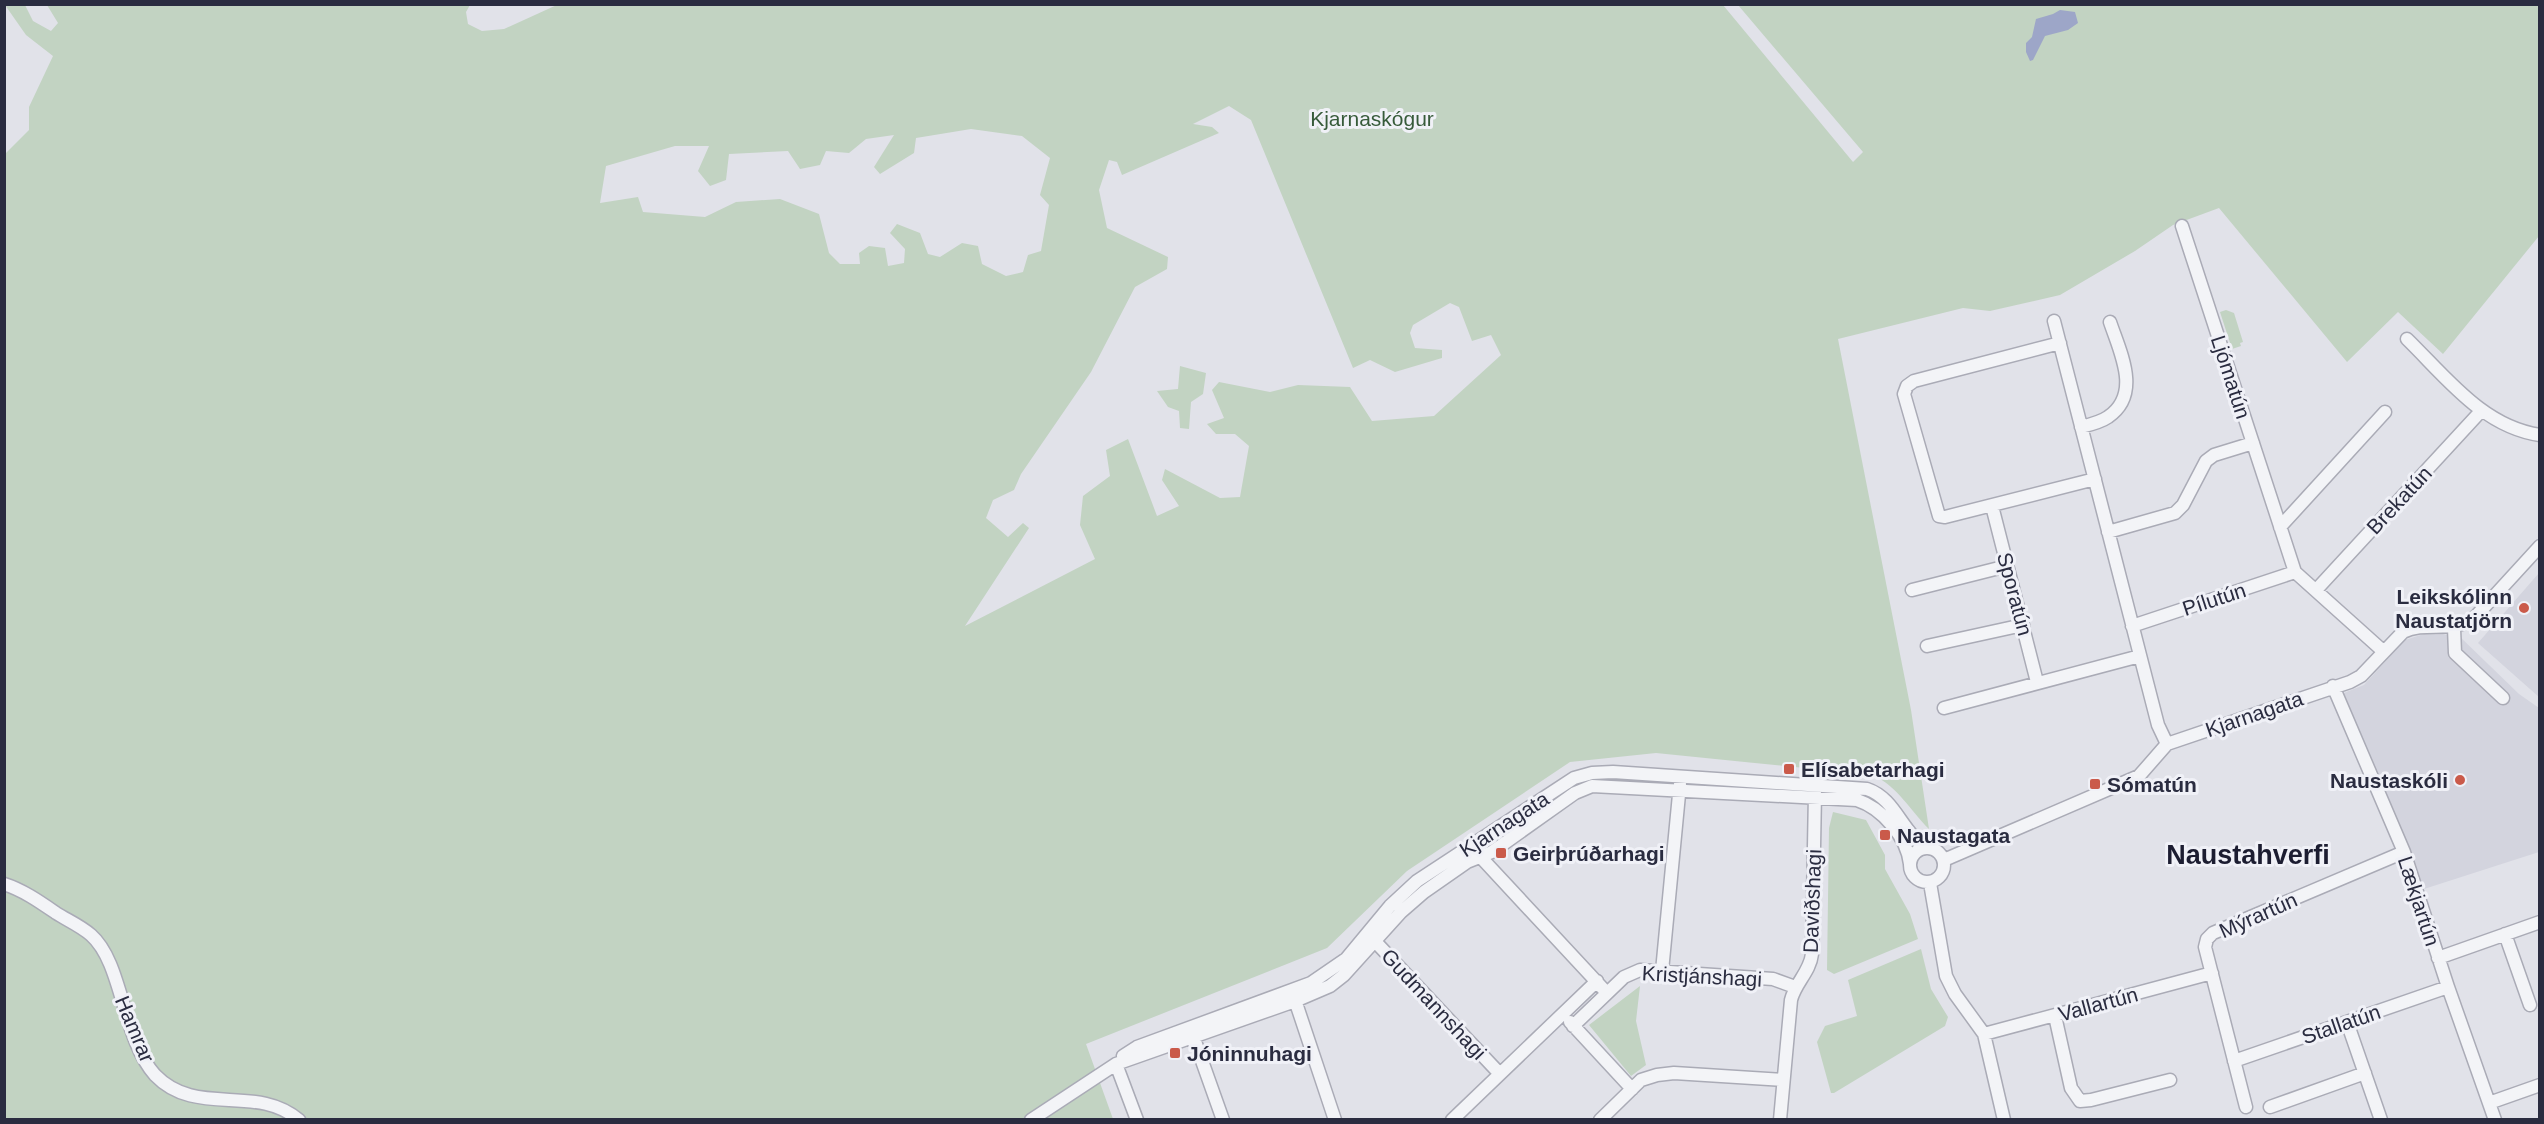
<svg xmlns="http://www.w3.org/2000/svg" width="2544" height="1124" viewBox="0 0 2544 1124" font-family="Helvetica,sans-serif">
<rect width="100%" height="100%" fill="#e1e2e9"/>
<!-- built -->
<path fill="#d3d4de" d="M2539,573V697L2478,643Z
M2424,634L2458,635L2519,694L2539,708V852L2424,889L2344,693L2364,685L2405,640Z"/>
<!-- green -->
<path fill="#c2d3c2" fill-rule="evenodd" d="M559,4L1723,5L1853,162L1863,152L1738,5H2539V236L2443,354L2398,312L2347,362L2219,208L2173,225L2135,251L2060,295L1990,311L1963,308L1838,339L1911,710L1929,829C1910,810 1898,787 1873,775L1656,753L1570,762L1407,871L1327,948L1086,1044L1113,1119H5L4,155L29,130V107L53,56L26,35L5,5H25L33,21L51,31L58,23L47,5H470L466,12L468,24L482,31L504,29ZM1229,106L1251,120L1353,368L1370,360L1395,372L1442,358V350L1415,348L1410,333L1413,325L1450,303L1459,307L1472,341L1491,335L1501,355L1434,416L1372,421L1350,387L1298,385L1270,392L1219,382L1212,390L1224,418L1207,424L1216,434H1235L1249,446L1240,497L1220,498L1165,469L1162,480L1179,506L1157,516L1128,439L1106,450L1110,476L1083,496L1080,525L1095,559L965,626L1029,528L1023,523L1008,537L986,518L993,500L1014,490L1021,474L1091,372L1135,287L1167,269L1168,257L1107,228L1099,190L1109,160L1117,162L1122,175L1219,133L1212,127L1193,124ZM971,129L1022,136L1050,158L1040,195L1049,205L1041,251L1028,255L1023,272L1006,276L982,264L978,246L962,243L940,257L928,254L920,233L897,224L890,233L905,249L904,263L888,266L885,248L869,246L859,253L860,264H840L829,253L819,214L780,199L736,202L705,217L643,212L638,197L600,203L606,166L675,146H709L698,171L710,186L726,180L729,154L788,151L800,169L820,165L826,151L849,153L866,139L894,135L874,167L880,174L914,153L916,138Z
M2226,310L2234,313L2243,342L2240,343L2241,346L2232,349L2220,312Z
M1180,366L1206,373L1203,394L1191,402L1189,429L1180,428L1179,411L1168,407L1157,391L1178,389Z
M1833,812L1866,820L1885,855V869L1910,914L1918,939L1834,974L1827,970L1829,828Z
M1921,949L1931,989L1948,1017L1945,1026L1834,1093H1831L1817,1042L1825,1026L1857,1016L1848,980Z
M1640,986L1636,1021L1646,1065L1631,1076L1589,1025Z"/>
<!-- water -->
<path fill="#9da6c8" d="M2060,10L2075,12L2078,23L2068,30L2045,36L2033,60L2030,61L2026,52V43L2032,37L2036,19L2053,14Z"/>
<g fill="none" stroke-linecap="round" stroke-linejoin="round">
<defs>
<path id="minor" d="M2182,226L2295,572L2383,651
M2054,321L2158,725L2167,744
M2407,339C2446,377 2483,427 2540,435
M2060,343L1914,381L1907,386L1904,394L1939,516L1945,517L2095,479
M2081,427C2089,425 2101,422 2108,417C2142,394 2120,352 2110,322
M1992,506L2037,682
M2280,527L2385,412
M2108,532L2175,513L2183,505L2206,461L2214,455L2253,443
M2317,589L2481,411
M1912,590L2007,566
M2132,626L2295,572
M2454,628L2455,653L2503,698
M1927,646L2023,625
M2333,686L2404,852L2448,987L2495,1120
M1944,708L2140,656
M1910 865a17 17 0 1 1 34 0a17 17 0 1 1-34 0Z
M1475,851L1607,993
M1944,860L2139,776L2167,744L2350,682L2361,676L2403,632C2427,620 2454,635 2476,616L2540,546
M1930,883L1946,976L1955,994L1984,1034L2004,1120
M4,884C23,890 40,902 56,913C67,920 81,926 91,935C123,963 122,1038 155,1075C196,1118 256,1083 299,1120
M2505,934L2530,1005
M1370,936L1500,1074
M2438,958L2540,922
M1662,971L1680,784
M1293,994L1335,1120
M2055,1016L2071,1088L2080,1101L2091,1100L2170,1080
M1570,1022L1632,1089
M2347,1022L2381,1120
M1573,1026L1624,977L1640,970L1773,979L1795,987
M1191,1030L1223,1120
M1984,1034L2212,973
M1123,1056L1137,1047L1311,983L1346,959L1390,906L1417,881L1574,778L1592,773L1613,772L1867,789C1897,799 1902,836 1929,848
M2234,1061L2448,987
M1116,1064L1137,1120
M2489,1103L2540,1085
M2246,1107L2205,947L2207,939L2213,933L2404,852
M2270,1107L2365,1073
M1031,1120L1116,1064L1295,1001L1330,986L1344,975L1401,912L1424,892L1467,862L1492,852L1575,793L1592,786L1857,800C1882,808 1907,837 1910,864
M1452,1120L1597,981
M1600,1120L1641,1080L1657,1075L1674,1073L1783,1080
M1780,1120L1791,1000C1795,983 1810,972 1812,954L1815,793"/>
</defs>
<!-- minor casing -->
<use href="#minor" stroke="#aaabb6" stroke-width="15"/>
<!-- minor -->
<use href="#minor" stroke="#f3f4f7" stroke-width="12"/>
</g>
<!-- markers -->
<g fill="#ca5a4a" stroke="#f0f1f7" stroke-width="2">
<circle cx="2524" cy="608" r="6"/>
<rect x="1783" y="763" width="12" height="12" rx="3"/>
<circle cx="2460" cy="780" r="6"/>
<rect x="2089" y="778" width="12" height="12" rx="3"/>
<rect x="1879" y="829" width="12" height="12" rx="3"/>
<rect x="1495" y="847" width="12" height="12" rx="3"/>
<rect x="1169" y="1047" width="12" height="12" rx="3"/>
</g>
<g text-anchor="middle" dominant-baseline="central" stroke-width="6" stroke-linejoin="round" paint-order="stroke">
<!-- park labels -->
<g font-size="21" fill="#375b3a" stroke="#f0f1f7">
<text x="1372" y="118">Kjarnaskógur</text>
</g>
<!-- street labels -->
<g font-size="21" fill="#2a2c40" stroke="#f0f1f7">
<text transform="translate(2231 377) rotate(72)">Ljómatún</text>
<text transform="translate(2399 500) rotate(-47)">Brekatún</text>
<text transform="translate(2015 594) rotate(75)">Sporatún</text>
<text transform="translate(2214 599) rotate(-18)">Pílutún</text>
<text transform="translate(2254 714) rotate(-19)">Kjarnagata</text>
<text transform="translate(1504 824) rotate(-33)">Kjarnagata</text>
<text transform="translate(1812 901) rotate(-88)">Daviðshagi</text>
<text transform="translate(2419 901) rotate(72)">Lækjartún</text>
<text transform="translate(2258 915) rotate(-24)">Mýrartún</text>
<text transform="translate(1702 976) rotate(3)">Kristjánshagi</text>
<text transform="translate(1434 1004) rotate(47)">Gudmannshagi</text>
<text transform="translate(2098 1004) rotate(-15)">Vallartún</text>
<text transform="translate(2341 1024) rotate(-19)">Stallatún</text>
<text transform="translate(135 1029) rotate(67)">Hamrar</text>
</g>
<!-- poi labels -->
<g font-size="21" font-weight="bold" fill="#2a2c40" stroke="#f0f1f7" text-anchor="start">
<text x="2512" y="596" text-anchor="end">Leikskólinn<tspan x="2512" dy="24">Naustatjörn</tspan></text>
<text x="1801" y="769">Elísabetarhagi</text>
<text x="2448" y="780" text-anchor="end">Naustaskóli</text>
<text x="2107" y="784">Sómatún</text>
<text x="1897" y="835">Naustagata</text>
<text x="1513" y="853">Geirþrúðarhagi</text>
<text x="1187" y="1053">Jóninnuhagi</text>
</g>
<!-- district labels -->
<g font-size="27" font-weight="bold" fill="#1c1d31" stroke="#f0f1f7">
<text x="2248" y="855">Naustahverfi</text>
</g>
</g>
<!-- border -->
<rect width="2544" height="1124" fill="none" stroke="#2a2c40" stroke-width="12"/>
</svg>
